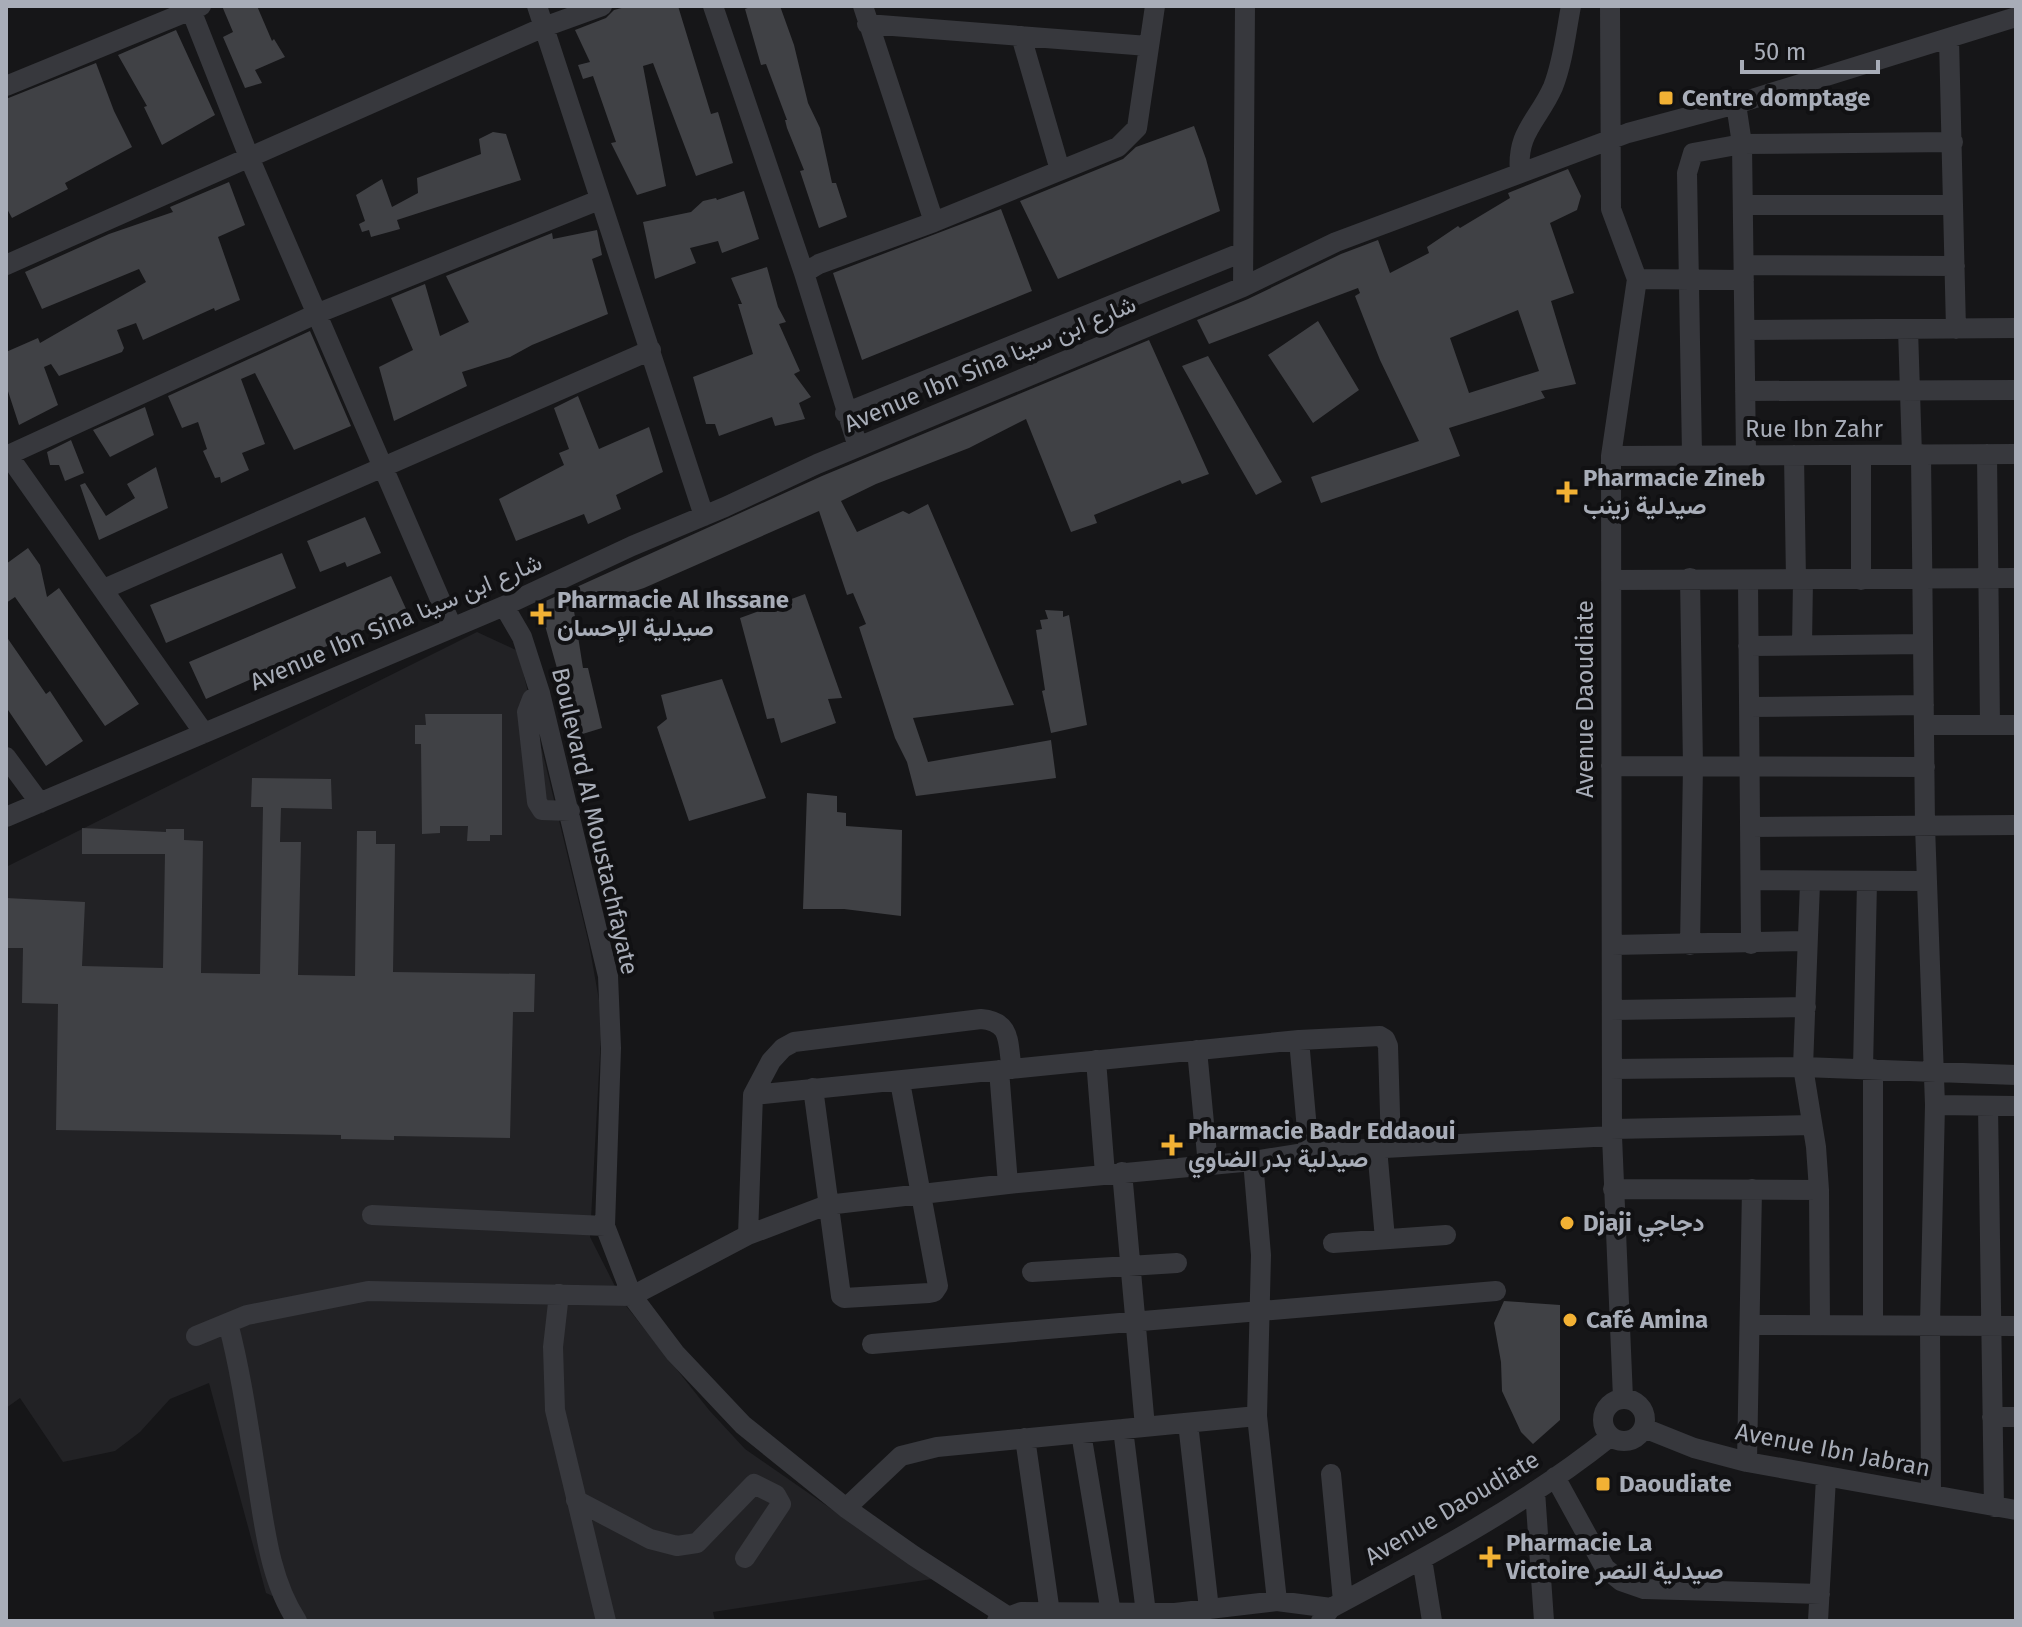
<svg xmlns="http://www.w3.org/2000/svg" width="2022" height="1627" viewBox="0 0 2022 1627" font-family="'Fira Sans',Vazirmatn,sans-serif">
<rect width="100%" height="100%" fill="#161618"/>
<!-- built -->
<path fill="#222225" d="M477,632L518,651L589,944L602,1017L590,1237L623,1302L709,1410L745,1449L932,1579L713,1612L715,1621H303L279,1599L266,1593L209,1383L170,1399L140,1432L115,1451L63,1462L20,1398L6,1408V867Z"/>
<!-- building -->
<path fill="#404145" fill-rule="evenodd" d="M222,6H257L272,41L274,39L285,57L255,70L262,83L245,88L223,37L233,32Z
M629,6H678L711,114L718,112L733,163L696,176L653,63L643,66L666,186L637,195L611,143L616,142L593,76L583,79L578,65L590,62L575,30L606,18L614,10Z
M753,6H780L794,45L808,103L820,128L832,183H836L847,217L819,228L800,171L804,170L787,128L785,120H787L766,64L761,65L745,9Z
M176,30L215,115L162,145L144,107L147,106L118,55Z
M96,63L114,111L132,147L65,183L68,189L12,218L6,207V99Z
M1194,126L1206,159L1220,211L1058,279L1020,201L1123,159L1136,147Z
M493,132L506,134L521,180L397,220L400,229L371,237L369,230L362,232L359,224L365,221L356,195L382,179L392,207L418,193L417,178L481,154L479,139Z
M1568,169L1581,196L1577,210L1550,223L1574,293L1551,301L1576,384L1541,391L1545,398L1449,428L1460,456L1321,503L1311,477L1419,441L1380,360L1355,296L1360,293L1358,288L1209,344L1197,320L1248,299L1341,254L1378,240L1390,273L1429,253L1427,247L1458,226L1460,228L1510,198L1508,193ZM1518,310L1539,371L1469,393L1450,338Z
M229,182L245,225L218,237L240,300L215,311L214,308L143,340L136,323L117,330L124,348L122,352L59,376L51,364L44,367L58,405L19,425L6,385V352L38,338L40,343L146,282L139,269L42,309L25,272L109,234L173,212L170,207Z
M744,191L759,239L722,253L718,241L690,248L696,263L655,279L643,222L691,212L703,201L716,198L717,200Z
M1001,209L1032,291L862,360L833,273Z
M597,230L602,255L592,259L608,314L532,345L510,357L462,372L467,386L394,421L379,367L413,350L391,298L425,284L440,336L469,322L446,276L552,233L553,239Z
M767,267L778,307L786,322L779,324L800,371L794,374L811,397L799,403L805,419L775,426L772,417L719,436L715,424H706L693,377L753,354L738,304H742L731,278Z
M1318,321L1359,390L1313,423L1268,355Z
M310,331L351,426L294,450L255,373L241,379L265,444L242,453L249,470L221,483L220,477L215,478L203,451L207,449L198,422L182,428L168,396Z
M1149,340L1209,474L1182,484L1180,480L1094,515L1097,523L1071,532L1026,419L969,448L876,484L841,501L857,532L903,511L909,514L928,504L1014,705L913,718L928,762L1051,740L1056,778L916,796L907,762L895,738L859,627L866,624L853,593L847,595L819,511L644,588L574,611L583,668H588L602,728L576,736L539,604L822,476Z
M1208,356L1282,482L1256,495L1182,366Z
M578,396L599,449L649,427L663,472L616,495L621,509L588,524L584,514L516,541L499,499L564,465L559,453L569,449L554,408Z
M145,407L154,435L110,457L93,430Z
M71,440L84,473L65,481L59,465H50L47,452Z
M156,467L168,508L99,540L80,485L85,483L106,516L135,498L127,484Z
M365,517L381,553L347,567L345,562L320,572L307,541Z
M28,548L40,565L47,597L59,588L139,704L105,726L15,597L6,603V564Z
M282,553L296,588L166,643L150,605Z
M391,576L407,611L206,699L189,662Z
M805,594L842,698L828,699L836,723L781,743L774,718L767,719L740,618Z
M1045,610L1063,611V617L1069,615L1087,725L1051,733L1042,691L1045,690L1036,630L1042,629L1040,620L1048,619Z
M6,636L46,694L50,691L83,741L46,766L6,707Z
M722,679L766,798L689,821L657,727L667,719L661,695Z
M425,714H502V835H490V841H467L468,826H440V833L422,834L421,744H415V725H426Z
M252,778L331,779L332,809L281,808L280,842H301L298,975L355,976L357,831H376V844H395L393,972L535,974L534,1012H513L510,1138L394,1136V1140L341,1139V1135L56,1130L58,1004L22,1003L23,948H6V898L85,902L82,966L163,968L165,854H82V828L166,832V829H184V840L203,841L201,973L260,974L263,807H251Z
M807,793L837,796V812L846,813V826L902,830L901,916L844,909H803Z
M1504,1301L1560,1305V1420L1533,1444L1521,1432L1502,1391L1501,1362L1494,1323Z"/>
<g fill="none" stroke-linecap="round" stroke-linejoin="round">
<!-- minor -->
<path stroke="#37383d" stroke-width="20" d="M537,6L704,516
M713,6L804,273L858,447
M863,6L934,222
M1610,6L1611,209L1637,279L1611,456L1612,1136L1623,1398
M191,10L249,157L452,627
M867,24L1148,46
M1021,36L1060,170
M1949,39L1956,329
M6,86L201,6
M1736,104L1742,144L1746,455
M1520,173C1516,132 1538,121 1553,87C1563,62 1566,32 1571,6
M1743,205H1953
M6,265L544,27L602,6
M1744,265L1955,266
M804,273L819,264L934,222L1118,147L1137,128L1155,6
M1637,279L1744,280
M1243,287L1245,6
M1908,329L1912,455
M1745,330L2016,328
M1745,391L2016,390
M845,413L1243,252
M1692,454L1687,173L1693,153L1742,144L1953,142
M1921,454L1925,826L1935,1105L1930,1325L1931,1494
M1987,454L1990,725
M8,455L204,733
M1794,455L1796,580
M6,456L316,314L599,200
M1611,456L2016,454
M1690,578L1693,766L1690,945
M1611,580L2016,578
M1748,580L1751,944
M1861,580V455
M104,589L651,350
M504,606L522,637L540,693L608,976L611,1048L605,1226L632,1296L675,1353L743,1425L846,1508L914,1556L1007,1616
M1802,645L1803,580
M1748,646L1923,644
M540,693L532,699L527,712L537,802L542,810L570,811
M1749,707L1924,705
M1924,725H2016
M6,757L40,803
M1611,766L1925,767
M6,817L504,606L632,546L725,507L817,464L1243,287L1336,242L1628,133L1736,104L2016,17
M1751,827L2016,825
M1752,880L1927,881
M1810,883L1803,1067L1816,1147L1819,1190L1820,1325
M1613,945L1807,941
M1612,1010L1806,1007
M1299,1040L1309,1152
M1197,1050L1208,1165
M1096,1060L1105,1174
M1612,1069L1803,1067L2016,1075
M1863,1069L1867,882
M1873,1069V1325
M999,1070L1008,1184
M813,1088L841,1296L844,1298L929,1293L934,1292L938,1286L900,1082
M753,1095L1299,1040L1380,1036L1385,1039L1388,1046L1391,1147
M1935,1105L2016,1106
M1988,1106L1994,1507
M1612,1129L1812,1125
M1377,1148L1385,1239
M1253,1161L1261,1255L1257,1416L1277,1601
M1122,1172L1145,1427
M1613,1189L1819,1190
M372,1215L605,1226
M748,1235L753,1095L771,1061L783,1048L794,1042L981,1019C1013,1022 1007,1043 1012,1069
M1333,1243L1446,1235
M1032,1272L1177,1263
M559,1294L553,1347L555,1410L606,1621
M228,1323C242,1376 249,1431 258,1486C265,1531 271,1582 297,1621
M1750,1325L2016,1326
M196,1336L247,1315L368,1291L632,1296L748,1235L827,1205L1008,1184L1253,1161L1309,1152L1612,1136
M872,1344L1496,1291
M1603 1420a21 21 0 1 1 42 0a21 21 0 1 1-42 0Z
M1992,1417H2016
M1188,1423L1209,1609
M1644,1428L1694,1448L1747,1462L2016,1510
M1123,1429L1146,1613
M1081,1433L1111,1613
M1025,1438L1050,1613
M1747,1462L1752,1189
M1331,1474L1343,1601
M1555,1477L1605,1568L1621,1581L1644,1589L1820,1594
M1535,1491L1544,1621
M576,1500L650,1539L677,1546L697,1543L754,1484L776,1495L781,1504L745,1558
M846,1508L901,1456L937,1447L1257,1416
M1422,1559L1432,1621
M997,1621L1021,1612L1175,1613L1277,1601L1331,1608
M1321,1621L1331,1608C1427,1557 1525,1505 1610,1437
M1818,1621L1826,1478"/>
</g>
<!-- markers -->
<g fill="#f2b134" stroke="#111113" stroke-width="3">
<rect x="1658" y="90" width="16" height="16" rx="4"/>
<path d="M1563 480h8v8h8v8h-8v8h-8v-8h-8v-8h8z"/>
<path d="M537 602h8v8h8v8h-8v8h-8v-8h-8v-8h8z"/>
<path d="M1168 1133h8v8h8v8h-8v8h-8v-8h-8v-8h8z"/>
<circle cx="1567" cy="1223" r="8"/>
<circle cx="1570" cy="1320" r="8"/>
<rect x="1595" y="1476" width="16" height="16" rx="4"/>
<path d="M1486 1545h8v8h8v8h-8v8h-8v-8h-8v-8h8z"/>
</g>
<g text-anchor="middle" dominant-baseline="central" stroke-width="8" stroke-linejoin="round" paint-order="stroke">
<!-- poi labels -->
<g font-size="24" font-weight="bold" fill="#a8adb8" stroke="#111113" text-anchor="start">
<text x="1682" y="98">Centre domptage</text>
<text x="1583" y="478">Pharmacie Zineb<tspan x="1583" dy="28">صيدلية زينب</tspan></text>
<text x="557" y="600">Pharmacie Al Ihssane<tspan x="557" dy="28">صيدلية الإحسان</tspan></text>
<text x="1188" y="1131">Pharmacie Badr Eddaoui<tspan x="1188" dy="28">صيدلية بدر الضاوي</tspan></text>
<text x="1583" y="1223">Djaji دجاجي</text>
<text x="1586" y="1320">Café Amina</text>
<text x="1619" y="1484">Daoudiate</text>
<text x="1506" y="1543">Pharmacie La<tspan x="1506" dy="28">Victoire صيدلية النصر</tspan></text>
</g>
<!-- street labels -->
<g font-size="24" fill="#a8adb8" stroke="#111113">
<text transform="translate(990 364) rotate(-23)">Avenue Ibn Sina شارع ابن سينا</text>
<text x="1814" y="429">Rue Ibn Zahr</text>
<text transform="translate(396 622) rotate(-23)">Avenue Ibn Sina شارع ابن سينا</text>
<text transform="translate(1585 699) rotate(-90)">Avenue Daoudiate</text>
<text transform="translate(595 821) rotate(77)">Boulevard Al Moustachfayate</text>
<text transform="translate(1833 1450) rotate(11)">Avenue Ibn Jabran</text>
<text transform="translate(1452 1508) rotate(-31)">Avenue Daoudiate</text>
</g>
</g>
<!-- border -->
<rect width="2022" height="1627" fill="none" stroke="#a8adb8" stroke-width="16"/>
<!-- scale -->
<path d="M1742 60v12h136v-12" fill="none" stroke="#a8adb8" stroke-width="4"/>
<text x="1754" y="60" font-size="24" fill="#a8adb8" stroke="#111113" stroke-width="6" paint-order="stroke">50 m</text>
</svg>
